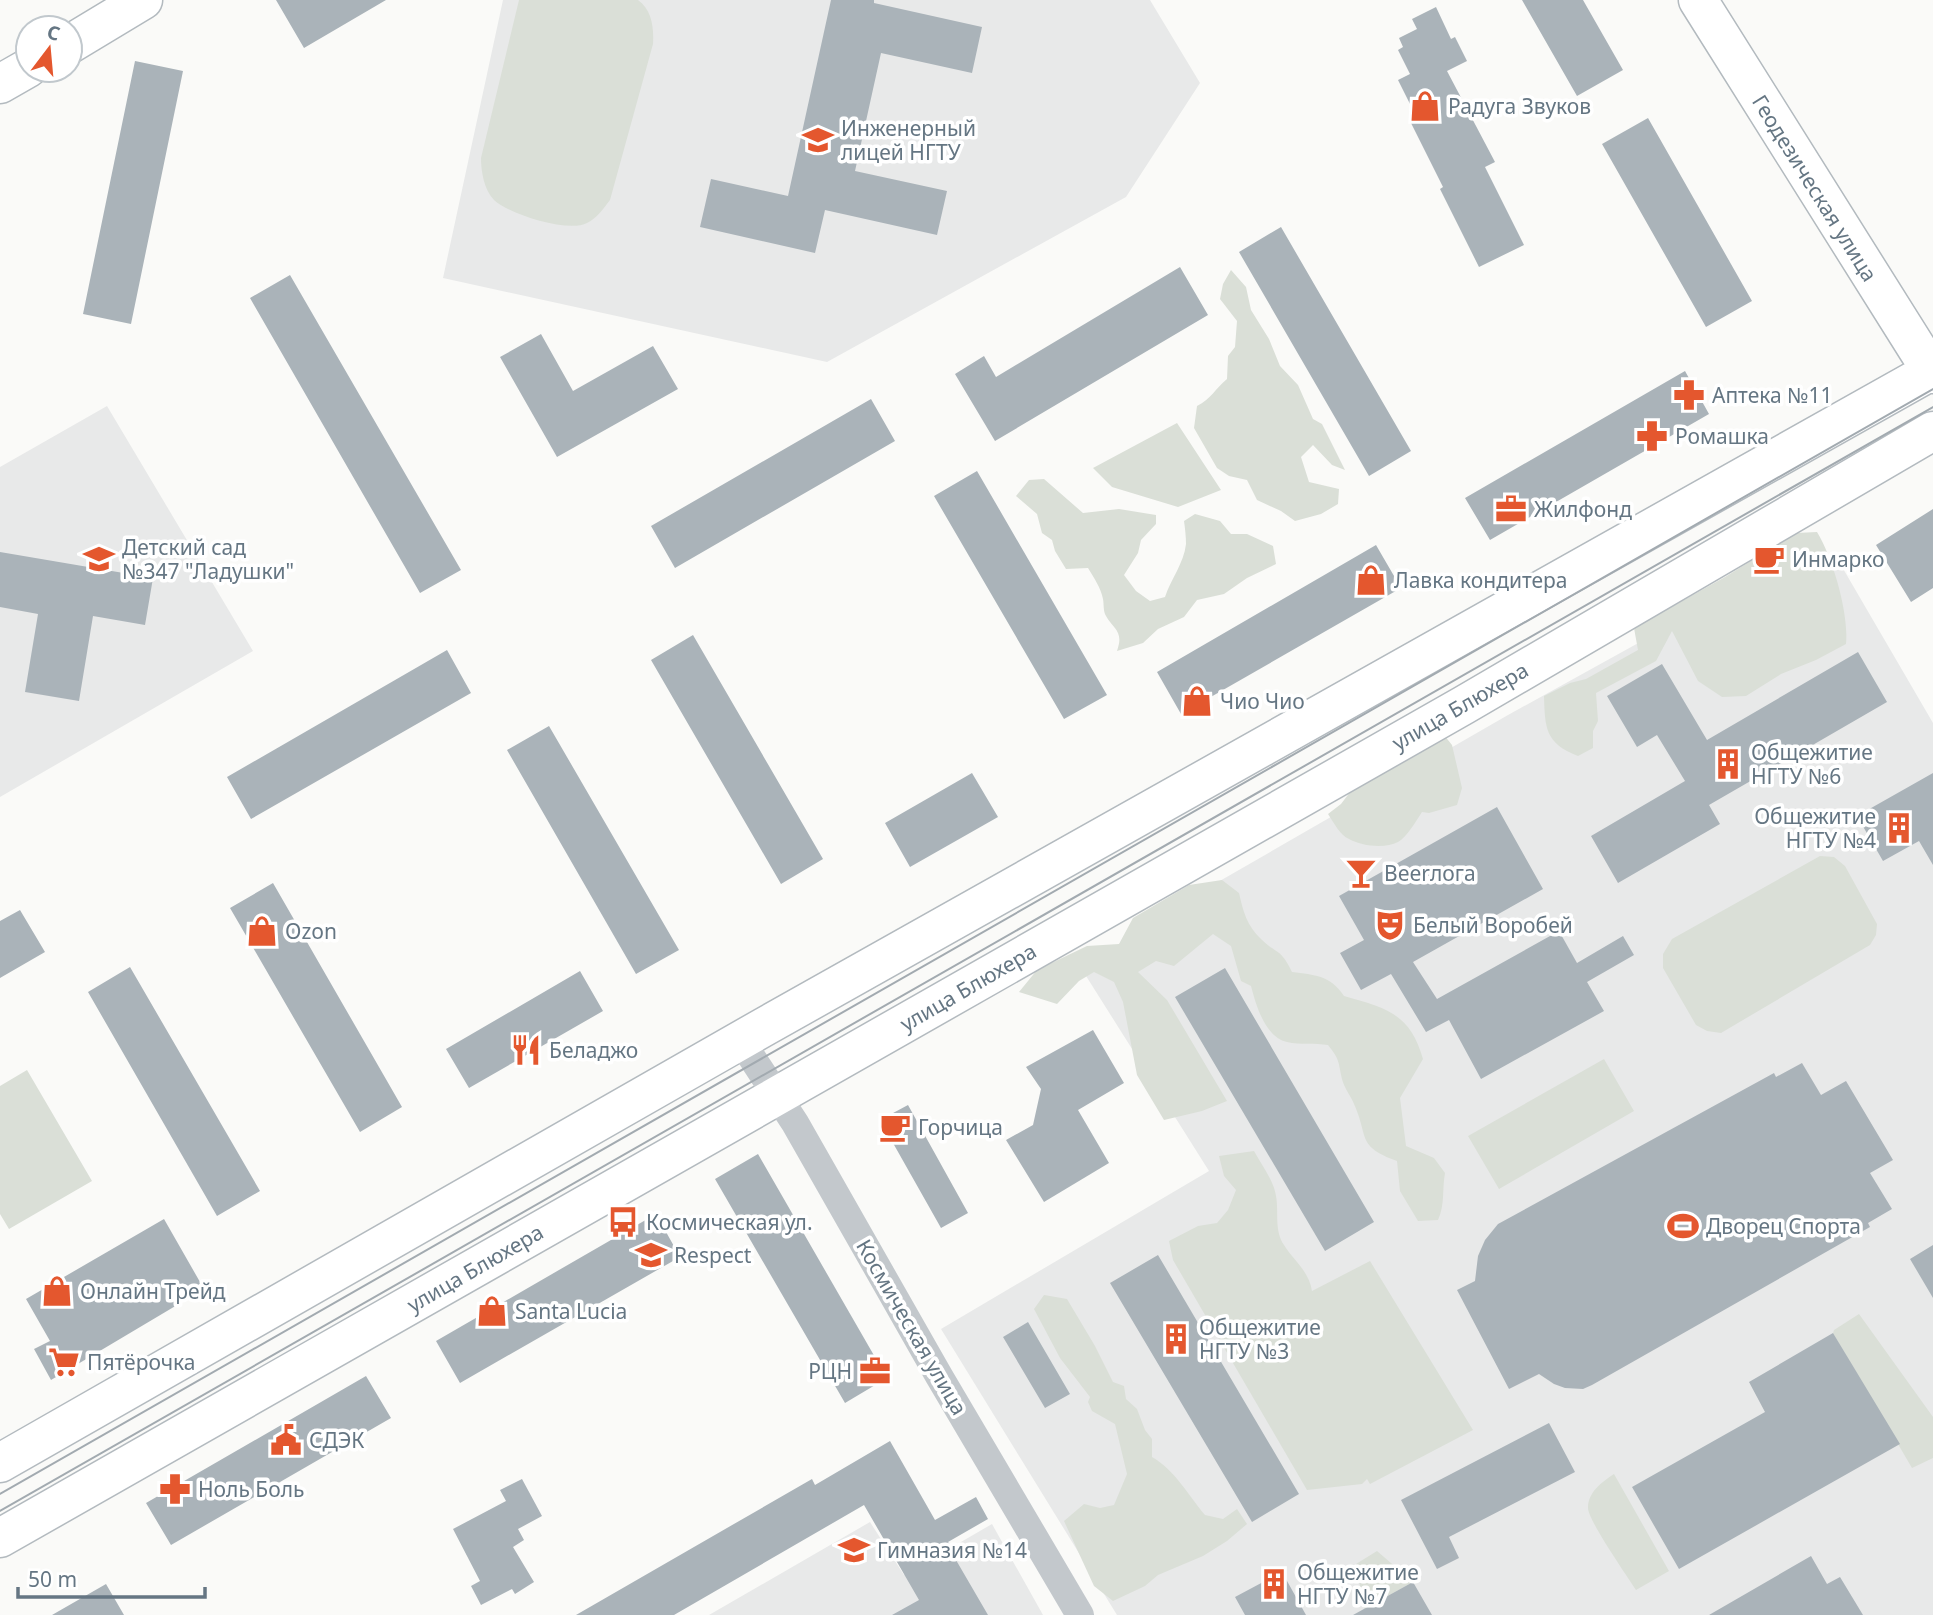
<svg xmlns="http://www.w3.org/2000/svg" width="1933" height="1615" viewBox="0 0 1933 1615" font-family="'Noto Sans',sans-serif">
<rect width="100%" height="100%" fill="#fafaf8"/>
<!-- built -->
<path fill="#e8e9e9" d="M503,0H1150L1200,83L1126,197L827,362L443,278Z
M107,406L253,651L0,797V467Z
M1838,560L1933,723V1615H1117L941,1329L1209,1171L1081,968L1218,882L1508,715L1763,574L1777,593Z
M870,1522L904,1575L992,1524L1043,1615H709Z"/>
<!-- green -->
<path fill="#dadfd7" d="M519,0H638C652,10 654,28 653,44L610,200C604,208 597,218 587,223C568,233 509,214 494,200C484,190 481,171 481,158Z
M1231,270L1246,287L1251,310L1269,339L1280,366L1298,385L1313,419L1322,424L1345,470L1332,465L1313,445L1301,457L1309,482L1339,489L1338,504L1321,514L1295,521L1281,511L1257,500L1247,480L1229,476L1217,468L1194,428L1197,406C1211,399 1215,389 1227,379L1228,356L1235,347L1237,321L1220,299L1223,284Z
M1177,423L1221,490L1178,507L1112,487L1093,468Z
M1044,479L1083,513L1119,509L1156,515V524L1141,540L1138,553L1124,575L1136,591L1150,601L1165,597C1171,579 1184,563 1186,544C1186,537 1185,528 1184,521L1195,514L1220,521L1231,534H1247L1273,546L1276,564L1247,578L1224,594L1197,600L1184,617L1158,629L1143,643L1117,651C1124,631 1114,630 1106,616C1103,611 1104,604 1103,599C1101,588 1094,578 1088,568L1066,569L1055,551L1052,540L1042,533L1037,514L1016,496L1029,480Z
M1817,532C1833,558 1849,614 1846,644L1816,660L1781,674L1746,696L1722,697L1698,681L1672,631L1656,661L1596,693L1598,721L1593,731V748L1578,756C1545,743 1545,728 1544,696L1570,683L1586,679L1638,650L1634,628L1725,577L1796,533Z
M1444,735L1452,745L1462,788L1457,805L1429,813L1422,812C1416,821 1407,837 1398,842C1385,849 1361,846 1349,839C1340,835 1334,823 1328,814L1341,804L1360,779Z
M1820,856L1834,857L1845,866L1877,924L1876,935L1870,945L1721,1033L1707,1031L1696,1025L1663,968V954L1672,939Z
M1222,880L1239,893C1243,911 1247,926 1261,939C1277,955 1280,947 1292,972C1315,975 1330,975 1344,996C1386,1008 1410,1013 1423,1059L1400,1098L1406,1146L1434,1158L1445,1173C1442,1189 1445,1205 1438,1220L1418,1221L1400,1191L1397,1161C1356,1146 1369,1137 1354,1104C1351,1096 1344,1088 1342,1079C1338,1061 1340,1060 1328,1045C1315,1043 1300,1045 1287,1042C1265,1037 1256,1005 1251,986L1241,981L1231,946L1213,934L1174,966L1156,961L1138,972L1167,1000L1227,1101L1202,1111L1164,1120L1137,1075L1123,1002L1114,982L1094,972L1079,981L1057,1004L1019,992L1037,970L1087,946L1119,944L1133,918L1189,885Z
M1604,1059L1634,1111L1499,1189L1468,1136Z
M27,1070L92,1181L9,1229L0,1214V1086Z
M1254,1151C1261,1164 1274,1181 1276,1196C1279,1212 1274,1230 1284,1245C1294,1261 1309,1271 1312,1291L1370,1261L1473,1430L1370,1484L1367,1479L1362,1484L1307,1490L1173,1260L1169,1241L1198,1226L1217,1223L1228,1210L1236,1190L1224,1176L1219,1156Z
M1044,1295L1067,1299L1095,1346L1113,1382L1124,1386L1126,1399L1137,1409L1145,1430L1152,1439V1457C1175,1470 1188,1495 1205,1515L1223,1519L1237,1509L1247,1524L1227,1541L1203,1556L1158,1575L1145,1586L1113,1601L1094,1586L1064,1521L1084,1504L1100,1508L1114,1505L1127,1474L1115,1424L1092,1411L1088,1402L1090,1397L1060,1358L1034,1309Z
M1859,1314L1933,1417V1458L1912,1468L1833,1333L1834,1330Z
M1614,1474L1669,1571L1636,1590C1627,1576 1588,1520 1588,1508C1588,1492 1602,1482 1614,1474Z
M1377,1551L1413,1582L1364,1609L1356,1564Z"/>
<!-- building -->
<path fill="#aab3b9" d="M276,0H386L304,48Z
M831,0H874V3L982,27L972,73L881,53L855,171L947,191L937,235L825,210L815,253L700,227L711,179L788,196Z
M1522,0H1583L1623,70L1577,96Z
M1436,7L1451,39L1455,37L1467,61L1447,71L1495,162L1485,167L1524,245L1479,267L1440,189L1443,187L1409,119L1416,116L1398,80L1410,74L1398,50L1403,47L1399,38L1417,29L1412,19Z
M135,61L183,71L131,324L83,314Z
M1648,118L1752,301L1706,327L1602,144Z
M1281,227L1411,451L1369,476L1239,252Z
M1180,267L1208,315L995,441L955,374L984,356L996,377Z
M290,275L461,570L420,593L250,298Z
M541,334L573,391L653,346L678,389L557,457L500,357Z
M1685,371L1709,414L1490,540L1465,498Z
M871,399L895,441L675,568L651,526Z
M977,471L1107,695L1064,719L934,496Z
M1933,509V588L1911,602L1876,545Z
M1376,545L1401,588L1181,714L1157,672Z
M0,552L153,578L145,625L93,616L79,701L25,692L38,614L0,607Z
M693,635L823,859L781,884L651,660Z
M447,650L471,693L251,819L227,777Z
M1858,652L1887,702L1709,805L1720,824L1618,883L1591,836L1685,781L1657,735L1637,747L1607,696L1662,664L1707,740Z
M549,726L679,950L636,974L507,750Z
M972,773L998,817L910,867L885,823Z
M1933,773V865L1919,841L1883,861L1857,816Z
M1497,807L1543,889L1413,962L1437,999L1559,931L1577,963L1623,936L1634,955L1587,982L1604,1011L1481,1079L1449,1020L1426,1032L1391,974L1361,990L1340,953L1364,940L1339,896Z
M273,883L402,1107L360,1132L230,908Z
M20,910L45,952L0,978V921Z
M130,967L260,1191L217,1216L88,992Z
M1225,968L1374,1222L1325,1251L1175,997Z
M580,971L603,1011L469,1088L446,1049Z
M1093,1030L1124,1083L1078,1110L1109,1163L1044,1202L1006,1140L1033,1125L1041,1089L1026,1067Z
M1802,1063L1821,1095L1846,1081L1893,1160L1870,1173L1892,1209L1868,1223L1870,1227L1592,1385L1583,1389L1565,1388L1554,1384L1539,1374L1509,1389L1457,1290L1475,1281L1478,1256L1485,1240L1498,1224L1774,1073L1776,1077Z
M908,1105L968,1213L941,1228L880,1120Z
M758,1154L887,1378L845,1403L715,1179Z
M656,1214L680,1257L460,1383L436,1341Z
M164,1219L204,1289L51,1380L34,1349L50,1341L26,1299Z
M1933,1245V1298L1910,1259Z
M1158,1255L1299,1494L1252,1522L1110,1283Z
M1028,1322L1070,1394L1045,1408L1003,1337Z
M1833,1333L1900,1444L1679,1569L1632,1487L1765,1412L1749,1382Z
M366,1376L391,1418L171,1545L146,1503Z
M1549,1423L1575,1472L1449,1537L1459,1558L1437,1569L1401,1500Z
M890,1441L935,1520L976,1497L988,1519L948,1542L951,1546L949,1548L988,1615H892L919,1600L864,1505L674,1615H576L812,1479L815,1485Z
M522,1479L542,1516L518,1529L524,1540L513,1547L534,1582L515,1594L512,1589L481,1605L471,1586L480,1581L453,1529L506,1501L500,1490Z
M1811,1556L1827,1584L1840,1577L1863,1615H1709Z
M1282,1572L1306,1615H1245L1235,1597Z
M1413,1582L1432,1615H1353Z
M106,1584L124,1615H52Z"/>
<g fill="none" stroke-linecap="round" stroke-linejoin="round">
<defs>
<path id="secondary" d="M1698,0L1933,374
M70,44L143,0
M0,84L28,68
M0,1463L764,1027L1933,370
M0,1538L1464,705L1933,431"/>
</defs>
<!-- secondary casing -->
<use href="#secondary" stroke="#b3babf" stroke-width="41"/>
<!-- street -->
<path stroke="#c3c8cc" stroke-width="28" d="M741,1041L795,1123L939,1376L1080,1615"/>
<!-- secondary -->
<use href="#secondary" stroke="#fff" stroke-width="38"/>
<!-- tram -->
<path stroke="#a2aab0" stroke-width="2" d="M0,1494L1933,389
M0,1511L1933,407"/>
</g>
<!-- icons -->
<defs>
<symbol id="shop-bare" viewBox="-9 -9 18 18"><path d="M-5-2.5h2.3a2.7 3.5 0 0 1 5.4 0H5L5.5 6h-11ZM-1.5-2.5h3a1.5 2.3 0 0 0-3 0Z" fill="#e4572e" stroke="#fff" stroke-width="2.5" paint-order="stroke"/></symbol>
<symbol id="school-bare" viewBox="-9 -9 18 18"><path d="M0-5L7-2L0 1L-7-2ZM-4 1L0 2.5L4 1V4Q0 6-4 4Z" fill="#e4572e" stroke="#fff" stroke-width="2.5" paint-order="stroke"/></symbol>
<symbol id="pharmacy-bare" viewBox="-9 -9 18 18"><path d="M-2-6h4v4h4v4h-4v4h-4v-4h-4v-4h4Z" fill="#e4572e" stroke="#fff" stroke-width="2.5" paint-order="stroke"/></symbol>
<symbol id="office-bare" viewBox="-9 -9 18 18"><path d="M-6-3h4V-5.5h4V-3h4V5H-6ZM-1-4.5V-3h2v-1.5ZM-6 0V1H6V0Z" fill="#e4572e" stroke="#fff" stroke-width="2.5" paint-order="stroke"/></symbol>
<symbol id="cafe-bare" viewBox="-9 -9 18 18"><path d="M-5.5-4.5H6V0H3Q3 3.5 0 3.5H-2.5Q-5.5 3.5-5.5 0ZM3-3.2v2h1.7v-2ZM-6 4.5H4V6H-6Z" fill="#e4572e" stroke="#fff" stroke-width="2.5" paint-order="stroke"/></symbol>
<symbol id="building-bare" viewBox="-9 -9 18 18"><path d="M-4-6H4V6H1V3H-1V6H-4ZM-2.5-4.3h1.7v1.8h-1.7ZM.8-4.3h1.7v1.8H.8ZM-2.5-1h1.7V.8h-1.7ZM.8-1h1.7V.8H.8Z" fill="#e4572e" stroke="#fff" stroke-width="2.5" paint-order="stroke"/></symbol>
<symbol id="bar-bare" viewBox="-9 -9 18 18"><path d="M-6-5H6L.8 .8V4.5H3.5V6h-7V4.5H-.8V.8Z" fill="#e4572e" stroke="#fff" stroke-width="2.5" paint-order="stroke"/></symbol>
<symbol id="theatre-bare" viewBox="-9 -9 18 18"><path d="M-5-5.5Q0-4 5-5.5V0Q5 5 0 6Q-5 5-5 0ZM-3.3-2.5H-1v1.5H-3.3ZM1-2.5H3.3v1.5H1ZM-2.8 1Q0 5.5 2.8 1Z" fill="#e4572e" stroke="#fff" stroke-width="2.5" paint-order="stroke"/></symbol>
<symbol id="restaurant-bare" viewBox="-9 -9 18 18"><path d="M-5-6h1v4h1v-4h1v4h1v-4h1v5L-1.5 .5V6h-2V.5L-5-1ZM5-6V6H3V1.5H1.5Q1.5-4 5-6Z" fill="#e4572e" stroke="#fff" stroke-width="2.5" paint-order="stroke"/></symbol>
<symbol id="bus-bare" viewBox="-9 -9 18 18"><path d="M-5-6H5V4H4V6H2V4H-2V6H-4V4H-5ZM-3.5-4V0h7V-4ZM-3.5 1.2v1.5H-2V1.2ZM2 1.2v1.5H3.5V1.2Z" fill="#e4572e" stroke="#fff" stroke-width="2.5" paint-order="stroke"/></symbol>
<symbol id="stadium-bare" viewBox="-9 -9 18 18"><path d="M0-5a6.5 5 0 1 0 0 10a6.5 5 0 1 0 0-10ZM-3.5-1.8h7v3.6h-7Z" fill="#e4572e" stroke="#fff" stroke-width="2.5" paint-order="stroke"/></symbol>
<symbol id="supermarket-bare" viewBox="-9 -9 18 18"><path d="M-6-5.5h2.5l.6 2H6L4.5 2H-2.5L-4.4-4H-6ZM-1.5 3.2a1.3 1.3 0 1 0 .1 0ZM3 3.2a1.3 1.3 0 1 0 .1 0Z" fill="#e4572e" stroke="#fff" stroke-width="2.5" paint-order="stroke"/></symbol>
<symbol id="civic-bare" viewBox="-9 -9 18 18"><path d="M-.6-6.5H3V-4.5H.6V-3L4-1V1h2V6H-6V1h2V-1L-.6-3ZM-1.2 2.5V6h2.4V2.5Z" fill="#e4572e" stroke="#fff" stroke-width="2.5" paint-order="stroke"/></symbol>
</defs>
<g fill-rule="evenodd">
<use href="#shop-bare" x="1403" y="84" width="44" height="44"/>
<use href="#school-bare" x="796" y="118" width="44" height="44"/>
<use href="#pharmacy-bare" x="1667" y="373" width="44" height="44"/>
<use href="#pharmacy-bare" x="1630" y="414" width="44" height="44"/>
<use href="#office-bare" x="1489" y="487" width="44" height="44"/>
<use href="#school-bare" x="77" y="537" width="44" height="44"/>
<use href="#cafe-bare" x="1747" y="537" width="44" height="44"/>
<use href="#shop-bare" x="1349" y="558" width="44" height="44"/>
<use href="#shop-bare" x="1175" y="679" width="44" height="44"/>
<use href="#building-bare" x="1706" y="742" width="44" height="44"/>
<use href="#building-bare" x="1877" y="806" width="44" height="44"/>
<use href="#bar-bare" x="1339" y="851" width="44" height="44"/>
<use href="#theatre-bare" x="1368" y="903" width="44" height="44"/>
<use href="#shop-bare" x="240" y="909" width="44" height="44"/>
<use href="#restaurant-bare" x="504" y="1028" width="44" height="44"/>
<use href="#cafe-bare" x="873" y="1105" width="44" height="44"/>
<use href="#bus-bare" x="601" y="1200" width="44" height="44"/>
<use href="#stadium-bare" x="1661" y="1204" width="44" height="44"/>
<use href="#school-bare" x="629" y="1233" width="44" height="44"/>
<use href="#shop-bare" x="35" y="1269" width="44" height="44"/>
<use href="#shop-bare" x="470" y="1289" width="44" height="44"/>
<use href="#building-bare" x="1154" y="1317" width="44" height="44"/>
<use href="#supermarket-bare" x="42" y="1340" width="44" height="44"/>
<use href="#office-bare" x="853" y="1349" width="44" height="44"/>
<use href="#civic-bare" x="264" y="1418" width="44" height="44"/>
<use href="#pharmacy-bare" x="153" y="1467" width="44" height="44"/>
<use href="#school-bare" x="832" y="1528" width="44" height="44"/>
<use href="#building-bare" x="1252" y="1562" width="44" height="44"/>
</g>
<g text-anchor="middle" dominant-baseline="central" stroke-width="7" stroke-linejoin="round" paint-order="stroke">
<!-- poi labels -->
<g font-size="21" fill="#657683" stroke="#fff" text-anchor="start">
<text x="1448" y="106">Радуга Звуков</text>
<text x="841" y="128">Инженерный<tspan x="841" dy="24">лицей НГТУ</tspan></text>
<text x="1712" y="395">Аптека №11</text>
<text x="1675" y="436">Ромашка</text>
<text x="1534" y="509">Жилфонд</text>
<text x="122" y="547">Детский сад<tspan x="122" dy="24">№347 "Ладушки"</tspan></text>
<text x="1792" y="559">Инмарко</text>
<text x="1394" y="580">Лавка кондитера</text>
<text x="1220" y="701">Чио Чио</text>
<text x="1751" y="752">Общежитие<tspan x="1751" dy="24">НГТУ №6</tspan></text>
<text x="1876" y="816" text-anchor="end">Общежитие<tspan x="1876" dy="24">НГТУ №4</tspan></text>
<text x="1384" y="873">Beerлога</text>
<text x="1413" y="925">Белый Воробей</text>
<text x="285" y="931">Ozon</text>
<text x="549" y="1050">Беладжо</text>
<text x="918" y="1127">Горчица</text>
<text x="646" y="1222">Космическая ул.</text>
<text x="1706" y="1226">Дворец Спорта</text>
<text x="674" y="1255">Respect</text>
<text x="80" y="1291">Онлайн Трейд</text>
<text x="515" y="1311">Santa Lucia</text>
<text x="1199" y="1327">Общежитие<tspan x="1199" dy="24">НГТУ №3</tspan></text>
<text x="87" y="1362">Пятёрочка</text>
<text x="852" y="1371" text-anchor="end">РЦН</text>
<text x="309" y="1440">СДЭК</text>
<text x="198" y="1489">Ноль Боль</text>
<text x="877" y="1550">Гимназия №14</text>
<text x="1297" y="1572">Общежитие<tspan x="1297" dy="24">НГТУ №7</tspan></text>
</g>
<!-- street labels -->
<g font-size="21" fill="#657683" stroke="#fff">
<text transform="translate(1815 188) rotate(58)">Геодезическая улица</text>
<text transform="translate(1460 706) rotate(-30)">улица Блюхера</text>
<text transform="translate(968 987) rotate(-30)">улица Блюхера</text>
<text transform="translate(475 1268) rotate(-30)">улица Блюхера</text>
<text transform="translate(912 1327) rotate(60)">Космическая улица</text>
</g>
</g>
<!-- north arrow -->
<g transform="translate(49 49) rotate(16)"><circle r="33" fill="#ffffff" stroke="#c1c8cd" stroke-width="2"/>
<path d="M0-5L12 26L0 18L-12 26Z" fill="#e4572e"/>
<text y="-10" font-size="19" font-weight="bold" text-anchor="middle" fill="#657683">С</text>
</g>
<!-- scale -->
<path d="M18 1587v10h187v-10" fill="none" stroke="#657683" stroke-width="3.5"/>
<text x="28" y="1587" font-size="21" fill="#657683" stroke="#ffffff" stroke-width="5" paint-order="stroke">50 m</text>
</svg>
